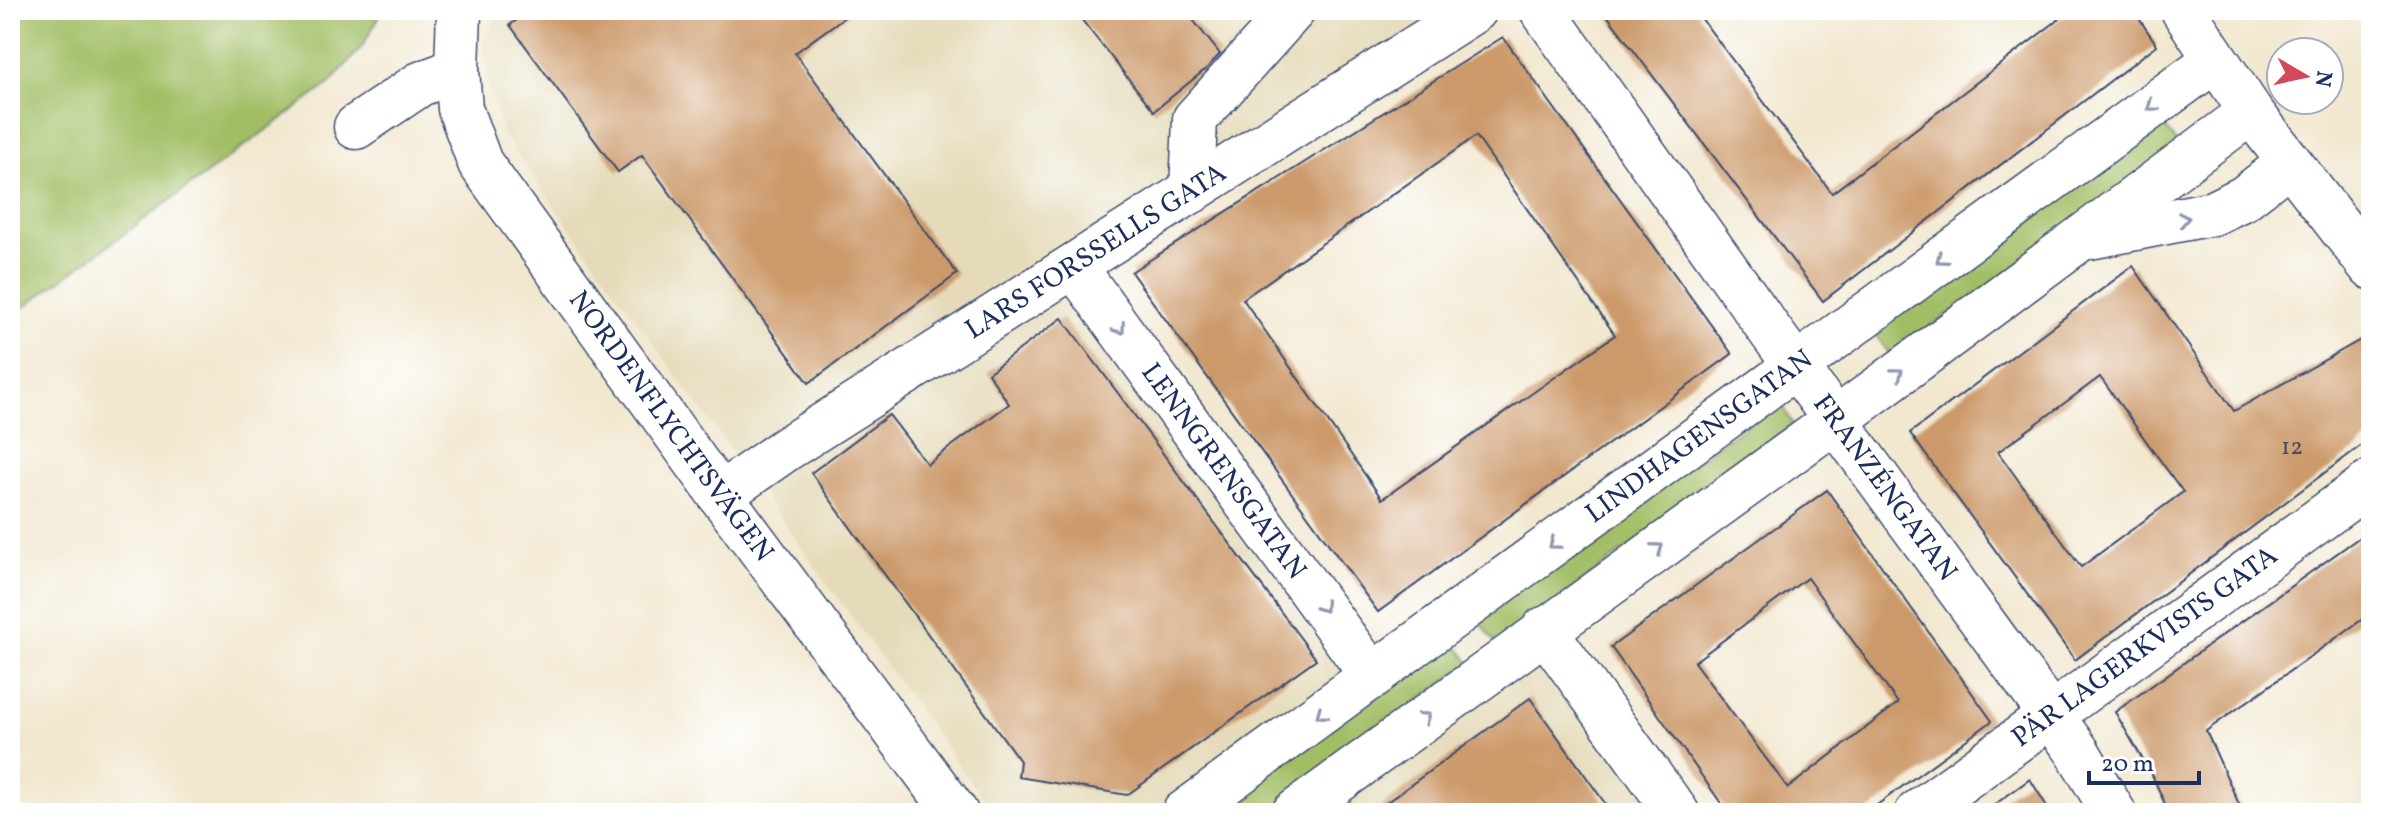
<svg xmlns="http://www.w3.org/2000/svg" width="2381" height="823" viewBox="0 0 2381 823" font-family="Vollkorn,serif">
<rect width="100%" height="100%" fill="#fff"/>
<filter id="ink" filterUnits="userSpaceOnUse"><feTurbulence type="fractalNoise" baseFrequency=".0125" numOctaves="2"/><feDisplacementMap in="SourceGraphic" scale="16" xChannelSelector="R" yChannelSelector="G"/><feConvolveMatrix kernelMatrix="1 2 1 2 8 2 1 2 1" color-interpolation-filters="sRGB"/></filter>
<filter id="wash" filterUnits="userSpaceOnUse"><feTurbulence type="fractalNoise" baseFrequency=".006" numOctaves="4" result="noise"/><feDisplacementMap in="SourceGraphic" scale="32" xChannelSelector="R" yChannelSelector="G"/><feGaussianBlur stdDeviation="1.8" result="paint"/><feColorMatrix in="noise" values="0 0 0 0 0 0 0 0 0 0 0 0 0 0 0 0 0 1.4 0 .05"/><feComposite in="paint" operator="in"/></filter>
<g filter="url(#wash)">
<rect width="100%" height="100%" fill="#f2e8d0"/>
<!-- built -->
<path fill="#e5dbba" d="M499,10H1475L1066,266L1358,668L1149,813H993L503,135L489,89L482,43Z
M1555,647L1672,813H1334Z"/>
<!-- green -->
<path fill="#a2be65" stroke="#5e7662" stroke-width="2" d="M10,10H383L362,47L328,85L10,317Z
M2160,121L2179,146L1891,356L1872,330Z
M1777,403L1783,405L1793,425L1497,645L1477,618Z
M1451,637L1470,663L1265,813H1209Z"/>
<g id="blocks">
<!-- building -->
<path fill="#cc9a6b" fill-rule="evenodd" d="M530,10H854L795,53L957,274L809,383L642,155L618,172L510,25Z
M1074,10H1185L1220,54L1207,68L1154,111Z
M1603,10H1695L1832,193L2071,10H2133L2157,45L1823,301Z
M1503,37L1732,354L1378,612L1131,272ZM1476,136L1615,335L1382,499L1243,299Z
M2133,266L2234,411L2371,334V438L2075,660L1910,433ZM2100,377L2183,492L2081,567L1998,452Z
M1062,318L1316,659L1127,795L1018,777L1020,761L811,473L889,415L927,464L1009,404L988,373Z
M1827,490L1992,721L1866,813H1728L1611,647ZM1807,578L1898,703L1788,788L1694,662Z
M2371,529V613L2206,731L2243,813H2169L2153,777L2115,712Z
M1530,698L1612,813H1372L1485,731Z
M2030,779L2051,813H1983Z"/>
</g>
</g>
<g filter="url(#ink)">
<use href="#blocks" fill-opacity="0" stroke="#3b4b6f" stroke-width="2"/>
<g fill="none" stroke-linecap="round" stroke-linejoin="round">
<defs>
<g id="minor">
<path id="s1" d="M459,10L457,70L460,109L480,163L720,495L956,813"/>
<path id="s2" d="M1542,10L1771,332L2077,751L2114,813"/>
<path d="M2183,10L2251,112L2371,267"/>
<path d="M356,127L420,84L457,70"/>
<path d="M1192,191L1195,119L1293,10"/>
<path d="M2090,237L2213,213L2244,198L2289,163"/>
<path id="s3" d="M1074,266L1373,677"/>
<path id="s4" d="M720,495L786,449L1475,10"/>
<path d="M1544,629L1677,813"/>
<path id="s5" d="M1184,813L2215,60"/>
<path d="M1294,813L1836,420L2251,112"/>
<path id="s6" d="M1917,813L2371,482"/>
</g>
</defs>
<!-- minor casing -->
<use href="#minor" stroke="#3b4b6f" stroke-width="47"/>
<!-- minor -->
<use href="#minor" stroke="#fff" stroke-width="44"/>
</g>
<!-- one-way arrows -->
<defs><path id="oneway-chevron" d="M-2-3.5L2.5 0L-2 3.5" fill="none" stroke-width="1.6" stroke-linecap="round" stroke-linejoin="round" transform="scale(2)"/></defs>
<g stroke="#8d97ae">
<use href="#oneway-chevron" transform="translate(2152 106) rotate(144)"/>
<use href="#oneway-chevron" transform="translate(2184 219) rotate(-11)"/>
<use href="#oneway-chevron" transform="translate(1941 259) rotate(144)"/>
<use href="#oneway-chevron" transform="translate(1120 329) rotate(54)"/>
<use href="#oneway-chevron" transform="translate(1898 373) rotate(-37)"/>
<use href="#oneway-chevron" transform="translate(1554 544) rotate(143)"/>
<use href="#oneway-chevron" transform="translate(1658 548) rotate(-36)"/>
<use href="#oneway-chevron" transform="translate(1323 607) rotate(54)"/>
<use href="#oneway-chevron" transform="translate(1321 714) rotate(144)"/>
<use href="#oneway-chevron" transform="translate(1425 717) rotate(-36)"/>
</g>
</g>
<g text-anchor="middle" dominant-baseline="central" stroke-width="6" stroke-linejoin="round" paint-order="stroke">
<!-- number labels -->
<g font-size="24" fill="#474a61">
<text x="2292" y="448">12</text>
</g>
<!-- street labels -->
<g font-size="28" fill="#1b2f5e" stroke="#fff">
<text stroke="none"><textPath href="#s4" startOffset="448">LARS FORSSELLS GATA</textPath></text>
<text stroke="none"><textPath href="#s1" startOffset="482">NORDENFLYCHTSVÄGEN</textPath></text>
<text stroke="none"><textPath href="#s5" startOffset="638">LINDHAGENSGATAN</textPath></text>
<text stroke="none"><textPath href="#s3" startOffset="254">LENNGRENSGATAN</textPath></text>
<text stroke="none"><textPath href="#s2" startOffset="588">FRANZÉNGATAN</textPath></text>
<text stroke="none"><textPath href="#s6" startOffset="282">PÄR LAGERKVISTS GATA</textPath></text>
</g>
</g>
<!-- margin -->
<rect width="2381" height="823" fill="none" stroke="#fff" stroke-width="40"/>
<!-- north arrow -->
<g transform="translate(2305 76) rotate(99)"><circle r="38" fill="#ffffff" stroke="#a4acbf" stroke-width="2"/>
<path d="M0-6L14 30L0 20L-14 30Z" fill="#d1495b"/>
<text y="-12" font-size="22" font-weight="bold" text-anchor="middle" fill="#1b2f5e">N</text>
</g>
<!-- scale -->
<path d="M2089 771v12h110v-12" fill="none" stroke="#1b2f5e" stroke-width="4"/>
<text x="2101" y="771" font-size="24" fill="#1b2f5e" stroke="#ffffff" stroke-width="6" paint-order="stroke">20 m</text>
</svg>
